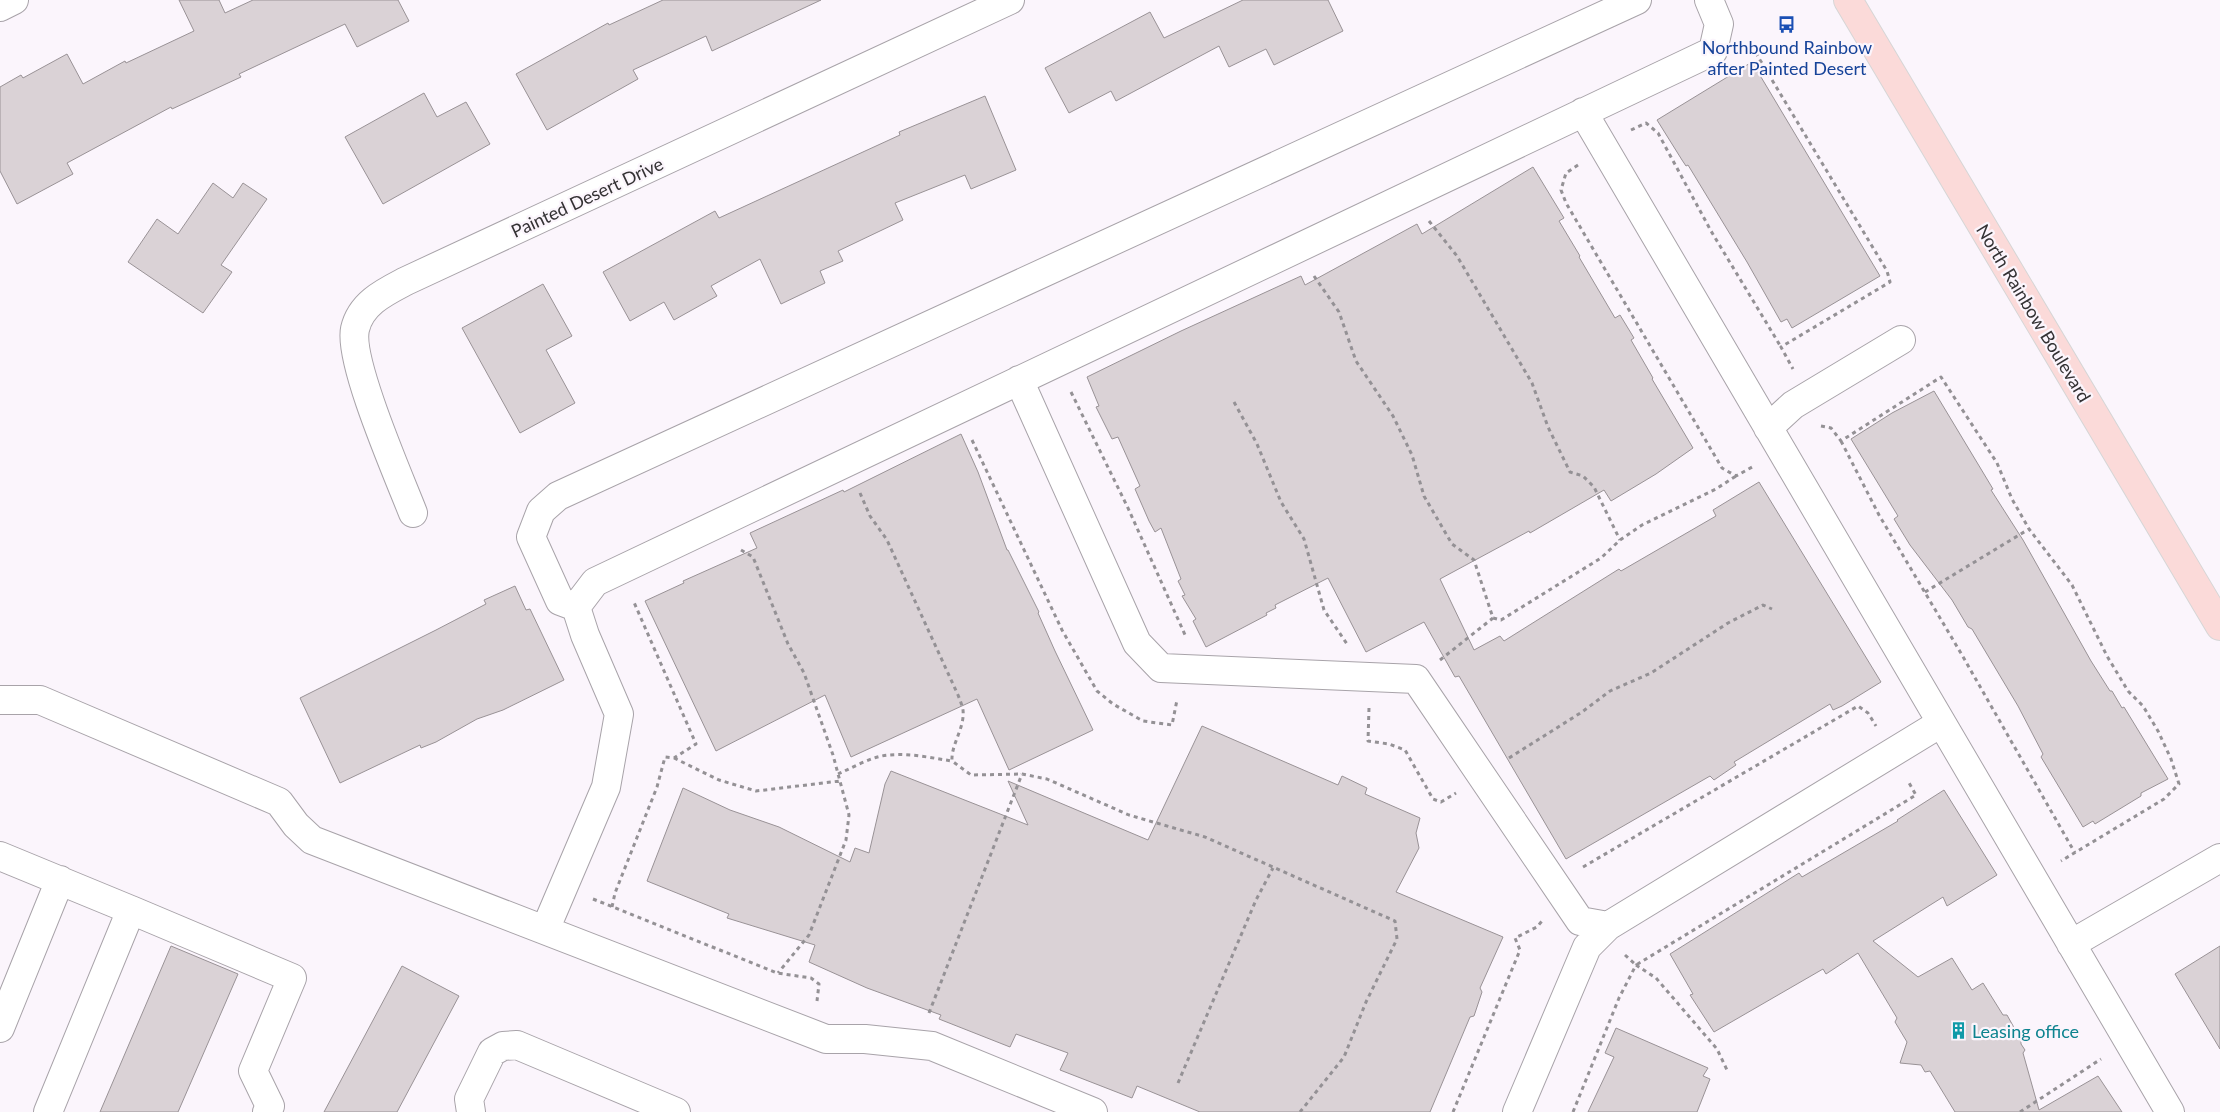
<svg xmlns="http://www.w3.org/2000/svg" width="2220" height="1112" viewBox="0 0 2220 1112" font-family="Lato,sans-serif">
<rect width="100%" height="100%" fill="#fbf5fc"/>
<!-- building -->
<path fill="#dad2d6" stroke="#999296" d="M179,0H219L225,13L253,0H398L409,21L357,47L345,24L239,74L241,77L172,109L171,107L67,163L73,174L17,204L0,171V87L21,75L23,78L67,54L83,84L125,61L126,63L194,31Z
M663,0H821L712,51L706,36L633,70L638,79L547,130L516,74L608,23L609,25Z
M1243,0H1328L1343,31L1274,65L1266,49L1229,67L1219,46L1116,101L1111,91L1069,113L1045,68L1150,12L1164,38Z
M1752,62L1880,276L1792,328L1787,319L1781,322L1747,262L1688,165L1686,166L1682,160L1657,120Z
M424,93L437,117L466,102L490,144L383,204L345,137Z
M985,96L1016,170L971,189L965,175L895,203L903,220L838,251L843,261L820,271L825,283L781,304L760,259L711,286L717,296L674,320L664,302L630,321L603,272L715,211L719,218L900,135L899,132Z
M1533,167L1564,218L1559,221L1580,256L1579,257L1615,318L1620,315L1634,338L1631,340L1653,378L1652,379L1693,448L1656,474L1611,501L1604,490L1530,533L1529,531L1440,579L1474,650L1500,636L1504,641L1619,569L1621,571L1716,516L1713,510L1759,482L1881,682L1842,706L1833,710L1830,704L1734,762L1736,765L1714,780L1710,776L1566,859L1459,676L1455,677L1424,622L1366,652L1328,578L1275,605L1276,608L1266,613L1267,615L1206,647L1193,621L1196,619L1182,596L1185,595L1178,581L1181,579L1161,528L1155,532L1149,521L1135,489L1140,486L1118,437L1112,439L1096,407L1099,406L1087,377L1181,331L1301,276L1305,285L1417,224L1422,234Z
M213,183L233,198L243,183L267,199L221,265L232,272L203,313L128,262L157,219L178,234Z
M543,284L572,336L546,350L575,403L520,433L462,328Z
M1934,391L1993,489L1991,490L2023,540L2091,661L2110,691H2112L2122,708L2124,707L2168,779L2141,793V796L2095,824L2093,821L2083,827L2041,757L2043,754L2018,706L1972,629L1968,627L1952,600L1910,545L1894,519L1898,516L1851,439L1892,413Z
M961,434L978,472L1007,550H1008L1039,612L1038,613L1055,651L1093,730L1009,770L977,699L851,757L825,695L716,751L645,601L684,583L683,581L757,548L750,533L843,490L844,492Z
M515,586L526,610L530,609L564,680L503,710L477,719L436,742L421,748L420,745L340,783L300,698L436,630L486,604L484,600Z
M1202,726L1338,785L1342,776L1367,788L1365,794L1420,818L1416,833L1419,848L1396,892L1503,937L1480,988L1482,992L1474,1016L1470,1017L1430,1112H1200L1137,1086L1132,1098L1060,1070L1068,1053L1016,1034L1010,1047L939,1019L941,1015L867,988L809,962L815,945L727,918L729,914L647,881L683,788L730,810L779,827L850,862L855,848L869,853L885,784L891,771L1028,825L1008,781L1148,840Z
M1944,790L1997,875L1947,906L1943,897L1873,941L1918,977L1952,958L1972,990L1983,983L2003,1015H2007L2021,1040V1044L2025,1050L2023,1053L2039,1110L2098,1076L2122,1112H1955L1930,1071L1925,1072L1921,1065L1900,1063L1907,1042L1895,1022L1897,1018L1858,953L1826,974L1823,969L1714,1032L1690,995L1693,994L1670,954L1799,873L1802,877L1898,821L1897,820Z
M171,946L238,974L178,1112H100Z
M2220,946V1049L2175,974Z
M402,966L459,996L397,1112H324Z
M1616,1028L1708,1068L1703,1076L1710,1079L1697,1112H1588L1614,1057L1605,1053Z"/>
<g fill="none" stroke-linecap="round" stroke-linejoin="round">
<defs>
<path id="minor" d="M0,7L14,0
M1583,112L2170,1112
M1019,380L1137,643L1161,668L1416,679L1580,921L1608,926
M1768,428L1793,405L1901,340
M413,513C399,477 348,361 355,329C361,303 385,292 406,281L1010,0
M576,607L560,601L531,537L541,511L558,496L1637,0
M576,607L595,582L1713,51L1719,24L1709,0
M0,700H40L279,802L296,825L312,840L826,1039H865L932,1046L1093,1112
M0,856L131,910
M545,930L606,787L619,714L585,635L576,607
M2071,944L2220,858
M0,1028L60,880
M48,1112L131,910L292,978L253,1071L270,1106L267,1112
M471,1112L469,1099L492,1052L503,1046L517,1045L676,1112
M1517,1112L1587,947L1608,926L1941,723"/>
<path id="major" d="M1848,0L2220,626"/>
</defs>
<!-- minor casing -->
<use href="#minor" stroke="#a8a3a9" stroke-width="30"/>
<!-- major casing -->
<use href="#major" stroke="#d6d6d6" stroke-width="30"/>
<!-- path -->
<path stroke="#949195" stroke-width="3" stroke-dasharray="4 4" stroke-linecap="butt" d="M1748,49L1757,55L1887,271L1890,282L1781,347L1793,369
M1631,130L1646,123L1658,133L1711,231L1781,347
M1578,165L1566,173L1561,190L1566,203L1722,468L1736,476L1754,466
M1429,221L1457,256L1532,383L1548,427L1570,472L1583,476L1594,487L1620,540
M1314,276L1339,312L1356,361L1393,416L1412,455L1424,496L1452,544L1474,560L1493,618L1501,620L1601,558L1620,540L1642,525L1716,489L1736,476
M1071,392L1128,508L1186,637
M1234,402L1257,444L1281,502L1304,539L1324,610L1347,644
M1821,426L1831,428L1841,441L1941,377L1997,463L2012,499L2029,529L2072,585L2107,656L2128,691L2143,706L2158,731L2171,759L2179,784L2164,799L2061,861
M972,440L1062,630L1097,691L1113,704L1143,721L1172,725L1177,700
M1841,441L1879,515L1962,655L2075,853
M860,493L870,516L887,540L958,695C960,700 962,705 963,710C965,728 951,744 952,761L971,775L1022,774L1047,779L1129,815L1205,837L1395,921L1397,939L1366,1002L1344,1057L1300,1112
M741,550L753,557L788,644L804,673L833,755L849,815L846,840L809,935L778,973
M1925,592L2029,529
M1440,660L1493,618
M1369,708L1368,741L1389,744L1405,750L1433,799L1441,802L1456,793
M674,758L719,780L756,791L840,781
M1509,758L1582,712L1610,691L1651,673L1728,623L1763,605L1772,609
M838,774C854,767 872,756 889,755C910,753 932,758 952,761
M1583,867L1858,706L1868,713L1876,726
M593,899L777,973L811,978L819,984L817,1001
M612,907L615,893L657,787L665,757L674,758L696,744L633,600
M1625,955L1636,965L1916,795L1908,781
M929,1013L1022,774
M1178,1083L1256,900L1273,868
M1453,1112L1520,950L1515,938L1537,927L1542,921
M1573,1112L1619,998L1636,965L1656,978L1717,1049L1727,1070
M2020,1112L2101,1059"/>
<!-- minor -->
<use href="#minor" stroke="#fff" stroke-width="28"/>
<!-- major -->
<use href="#major" stroke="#fbdad9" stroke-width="28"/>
</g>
<!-- icons -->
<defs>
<symbol id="bus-bare" viewBox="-9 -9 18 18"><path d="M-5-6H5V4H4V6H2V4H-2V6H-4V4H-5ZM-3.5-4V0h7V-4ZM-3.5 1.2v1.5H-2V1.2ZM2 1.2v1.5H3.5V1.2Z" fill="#1a4fb4" stroke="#fbf5fc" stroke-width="2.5" paint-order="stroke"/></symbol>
<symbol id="building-bare" viewBox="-9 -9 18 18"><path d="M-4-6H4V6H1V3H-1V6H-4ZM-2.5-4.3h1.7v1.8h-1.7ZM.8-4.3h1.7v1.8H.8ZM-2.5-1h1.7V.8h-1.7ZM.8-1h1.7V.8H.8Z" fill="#0f9aa8" stroke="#fbf5fc" stroke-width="2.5" paint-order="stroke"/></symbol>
</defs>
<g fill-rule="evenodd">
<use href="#bus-bare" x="1774" y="12" width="25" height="25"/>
<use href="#building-bare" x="1946" y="1018" width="25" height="25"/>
</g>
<g text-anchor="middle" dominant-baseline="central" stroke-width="4.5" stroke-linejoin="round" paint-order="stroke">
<!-- transit labels -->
<g font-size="18" fill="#164399" stroke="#fbf5fc">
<text x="1787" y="47">Northbound Rainbow<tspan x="1787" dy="21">after Painted Desert</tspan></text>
</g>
<!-- street labels -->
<g font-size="18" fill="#343234" stroke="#fbf5fc">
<text transform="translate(587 197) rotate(-25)">Painted Desert Drive</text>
<text transform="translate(2034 313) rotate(59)">North Rainbow Boulevard</text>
</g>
<!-- culture labels -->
<g font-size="18" fill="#0d838f" stroke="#fbf5fc" text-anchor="start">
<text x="1972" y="1031">Leasing office</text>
</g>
</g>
</svg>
